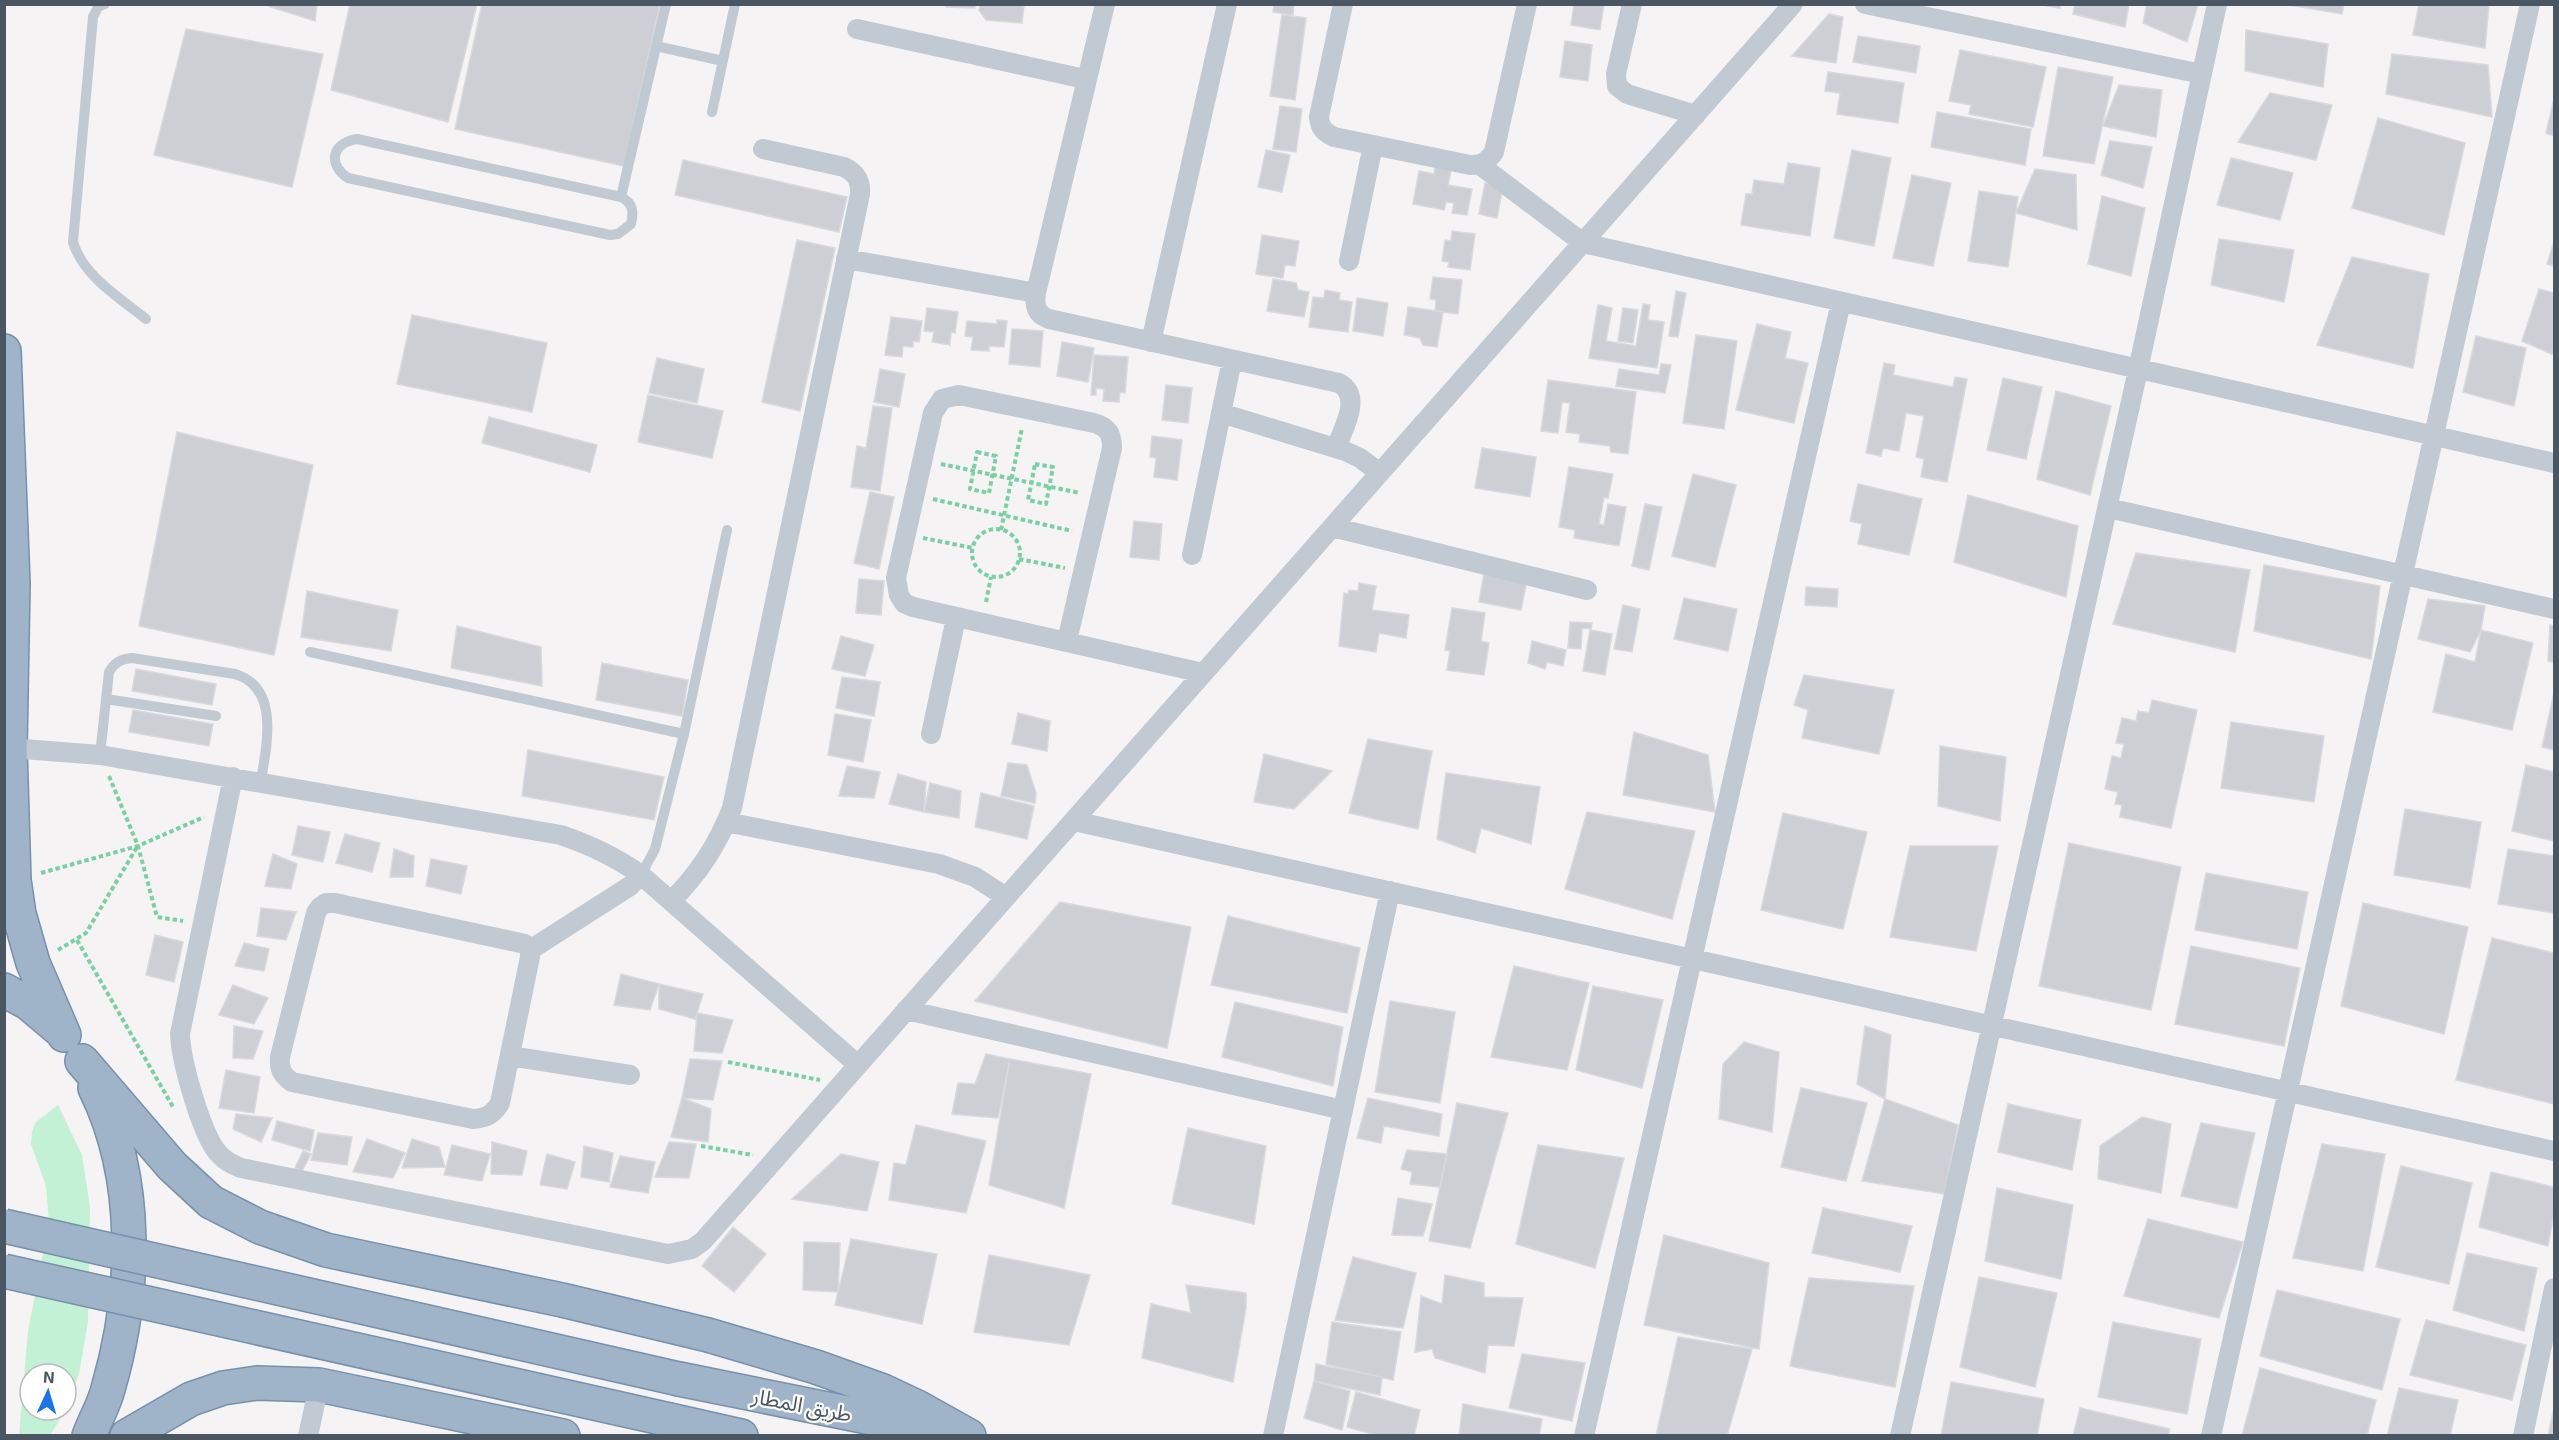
<svg xmlns="http://www.w3.org/2000/svg" width="2559" height="1440" viewBox="0 0 2559 1440" font-family="'Exo 2','Noto Sans Arabic',sans-serif">
<rect width="100%" height="100%" fill="#f5f3f3"/>
<!-- green -->
<path fill="#c3f1d5" d="M58,1105L82,1155L90,1207L88,1322L79,1374L66,1409V1374H30V1410H66L50,1435L19,1436L28,1331L49,1222L46,1186L31,1144L32,1132L36,1122Z"/>
<!-- building -->
<path fill="#cdcfd5" stroke="#d7d9de" stroke-width="1.5" d="M262,4H317L315,21Z
M350,4H477L448,122L331,90Z
M482,4H660L624,166L455,129Z
M946,4H975V8L946,7Z
M980,4H1024L1022,23L986,20L979,10Z
M1274,4H1294L1293,15L1273,12Z
M1574,4H1604L1600,30L1571,25Z
M2037,4H2060V8Z
M2075,4H2129L2125,27L2073,14Z
M2147,4H2198L2187,42L2143,23Z
M2283,4H2344L2342,14Z
M2419,4H2489L2485,48L2413,35Z
M1829,14L1843,17L1836,63L1792,56Z
M1282,15L1306,18L1295,100L1270,96Z
M186,29L323,54L292,187L154,155Z
M2246,30L2328,44L2323,87L2245,71Z
M1858,36L1920,46L1916,73L1853,62Z
M1565,41L1592,45L1588,81L1560,77Z
M1960,50L2046,67L2033,127L1969,114L1971,105L1949,101Z
M2392,54L2488,65L2492,117L2386,94Z
M2058,67L2113,77L2094,164L2043,156Z
M1828,72L1904,83L1898,123L1837,114L1840,93L1825,91Z
M2119,85L2162,90L2156,137L2103,126Z
M2270,93L2332,105L2316,160L2238,142Z
M2554,99V136L2546,133Z
M1280,106L1302,109L1296,152L1273,149Z
M1937,112L2031,129L2025,165L1931,147Z
M2378,118L2465,143L2444,235L2352,208Z
M2110,141L2152,147L2143,188L2101,175Z
M1266,150L1290,155L1282,192L1258,187Z
M1852,150L1891,158L1874,246L1834,238Z
M2231,158L2293,173L2280,220L2217,205Z
M683,160L847,197L839,232L675,195Z
M1436,163L1452,166L1448,185L1472,189L1467,215L1452,213L1454,203L1446,202L1444,210L1413,204L1419,171L1434,174Z
M1788,163L1820,168L1810,236L1741,225L1746,194H1752L1754,180L1784,184Z
M2035,169L2076,175L2077,230L2016,213Z
M1912,175L1951,183L1933,266L1893,258Z
M1485,183L1503,186L1497,218L1479,214Z
M1979,191L2018,197L2008,267L1968,261Z
M2102,196L2145,208L2131,276L2088,264Z
M1452,231L1475,234L1470,270L1448,267L1449,262L1442,261L1445,240L1451,241Z
M1262,235L1299,241L1295,266L1285,265L1283,278L1256,274Z
M2219,239L2294,250L2284,302L2211,285Z
M797,240L835,248L800,411L762,402Z
M2554,242V266L2547,264Z
M2352,257L2429,274L2413,368L2317,345Z
M1433,277L1462,280L1458,314L1435,311L1436,300L1430,299Z
M1273,279L1296,283L1298,290L1309,292L1304,317L1267,311Z
M2539,289L2554,293V355L2522,341Z
M1325,290L1340,293L1339,300L1352,302L1348,332L1309,327L1313,297L1324,298Z
M1676,291L1686,293L1678,337L1669,336Z
M1357,298L1388,303L1383,336L1353,331Z
M1643,304L1650,305L1648,320L1664,322L1657,368L1589,358L1598,305L1612,308L1606,341L1636,346Z
M1408,307L1443,312L1437,347L1423,345L1420,338L1404,335Z
M927,308L958,312L955,333L951,332L950,345L932,342L934,332L924,331Z
M1623,308L1638,310L1633,343L1618,341Z
M412,315L547,343L532,412L397,384Z
M891,317L922,321L919,342L913,341V347L903,346L902,357L885,355Z
M997,320L1007,321L1004,347L989,346V351L971,350L973,337L965,336L967,321L997,324Z
M1757,324L1791,332L1785,358L1808,363L1794,423L1736,410Z
M1012,329L1043,331L1040,367L1009,364Z
M1696,335L1737,341L1724,429L1683,423Z
M2476,336L2526,348L2514,406L2463,392Z
M1062,342L1094,348L1088,382L1057,376Z
M1094,355L1128,357L1125,393L1120,392L1119,402L1103,401L1104,389L1096,388V395H1091Z
M657,358L704,369L697,403L649,393Z
M1884,363L1895,365L1893,375L1953,387L1955,377L1967,379L1947,482L1921,477L1924,459L1916,457L1924,416L1906,413L1899,451L1883,448L1881,456L1866,453Z
M1661,364L1671,365L1665,393L1616,386L1619,369L1659,375Z
M880,369L905,374L899,407L874,402Z
M2003,378L2042,387L2026,459L1987,450Z
M1548,380L1636,392L1628,454L1611,452L1610,446L1579,442L1580,434L1566,432L1570,403L1562,402L1558,433L1541,431Z
M1166,385L1192,388L1188,423L1162,420Z
M2056,391L2111,406L2090,495L2037,479Z
M648,395L723,411L712,458L638,442Z
M873,406L892,408L880,491L851,487L857,446L866,448Z
M489,417L597,445L590,472L482,443Z
M177,432L313,465L274,655L139,626Z
M1152,436L1182,440L1177,480L1154,477L1156,458L1150,457Z
M1482,448L1536,457L1530,497L1475,488Z
M1569,467L1613,474L1608,498L1604,497L1599,524L1604,525L1608,504L1626,507L1619,546L1574,538L1575,530L1559,527Z
M1693,474L1736,485L1715,567L1672,556Z
M1858,484L1922,499L1909,555L1858,544L1862,524L1850,521Z
M870,492L894,497L879,569L854,563Z
M1968,495L2078,526L2066,597L1954,562Z
M1645,504L1662,507L1649,570L1632,566Z
M1134,521L1162,524L1159,560L1130,557Z
M2136,553L2250,570L2235,652L2113,624Z
M2264,565L2380,586L2371,659L2254,631Z
M1484,573L1527,580L1521,610L1479,602Z
M859,579L884,581L881,615L856,613Z
M1359,583L1376,586L1372,610L1409,615L1406,638L1379,633L1376,652L1339,646L1344,593L1348,594L1349,590L1358,591Z
M1806,587L1838,589L1837,607L1805,605Z
M307,591L398,610L391,651L301,637Z
M1684,598L1737,609L1728,651L1674,639Z
M2428,599L2485,606L2481,630L2470,652L2418,639Z
M1623,605L1640,609L1632,652L1614,649Z
M1452,608L1485,613L1481,641L1489,643L1484,675L1447,670L1450,651L1445,650Z
M1570,622L1592,623L1591,629L1582,628L1581,649L1568,648Z
M2550,625L2554,626V662L2548,661Z
M457,626L541,647L542,686L451,668Z
M1590,630L1612,634L1605,675L1583,671Z
M2481,630L2533,643L2512,730L2433,712L2446,654L2475,662Z
M841,636L874,645L865,676L832,669Z
M1532,641L1566,650L1563,666L1547,662L1545,669L1528,663Z
M602,663L688,680L682,716L596,700Z
M136,669L216,684L212,705L132,691Z
M1804,675L1894,690L1879,754L1802,738L1808,710L1794,705Z
M842,677L880,682L874,716L836,708Z
M2554,693V750L2542,747Z
M2152,700L2197,710L2171,828L2120,817L2122,805L2115,804L2118,792L2105,789L2112,756L2121,758L2124,744L2116,743L2122,718L2136,721L2138,711L2149,713Z
M133,710L213,724L209,746L129,732Z
M1018,713L1050,721L1047,751L1012,744Z
M835,714L871,720L863,762L828,755Z
M2231,722L2324,736L2314,802L2221,788Z
M1634,732L1708,755L1715,812L1623,795Z
M1368,739L1432,751L1418,829L1349,813Z
M1940,746L2006,757L2000,821L1938,806Z
M528,750L664,777L654,820L522,796Z
M1264,754L1332,771L1294,809L1254,802Z
M1008,763L1027,765L1036,793L1035,803L1001,796Z
M2526,765L2554,772V841L2512,831Z
M847,766L880,772L874,798L839,796Z
M1446,773L1540,787L1531,844L1481,828L1475,853L1437,839Z
M898,774L926,782L924,812L889,804Z
M930,783L961,791L959,818L924,812Z
M981,793L1034,806L1027,839L975,827Z
M2405,809L2481,822L2470,888L2394,875Z
M1587,812L1695,831L1672,919L1565,889Z
M1783,813L1867,832L1843,929L1761,910Z
M298,826L330,832L323,862L292,855Z
M345,834L380,843L372,872L336,863Z
M2069,843L2181,867L2151,1010L2039,986Z
M1910,846H1998L1976,951L1890,937Z
M394,849L414,856L413,877H390Z
M2508,849L2554,856V913L2498,904Z
M273,854L297,864L291,889L265,886Z
M431,859L467,866L461,894L426,886Z
M2206,873L2308,892L2297,949L2195,930Z
M1060,902L1191,927L1167,1048L975,1001Z
M2363,903L2468,927L2444,1034L2341,1006Z
M261,908L296,912L286,940L257,936Z
M1228,916L1360,948L1347,1013L1211,985Z
M155,935L183,942L174,982L146,975Z
M2492,938L2554,953V1104L2456,1080Z
M244,943L269,949L264,971L235,966Z
M2191,946L2300,968L2284,1046L2175,1024Z
M1514,966L1589,983L1567,1070L1491,1057Z
M621,974L659,984L650,1010L614,1005Z
M659,984L703,994L695,1019L659,1009Z
M233,985L268,998L254,1024L219,1015Z
M1593,986L1663,1000L1642,1088L1576,1070Z
M1390,1001L1455,1012L1440,1103L1375,1092Z
M1235,1002L1343,1027L1333,1086L1222,1057Z
M697,1013L733,1020L722,1053L694,1051Z
M234,1026L263,1031L253,1059L233,1058Z
M1865,1026L1891,1035L1885,1099L1857,1084Z
M1744,1042L1779,1052L1772,1132L1719,1119L1723,1064Z
M986,1054L1010,1059L998,1118L952,1114L958,1083L975,1084Z
M690,1059L722,1061L713,1100L682,1098Z
M1010,1059L1091,1074L1064,1208L989,1185Z
M226,1070L260,1077L254,1113L219,1108Z
M1801,1088L1867,1103L1846,1181L1781,1167Z
M682,1098L711,1109L708,1142L671,1137Z
M1368,1098L1442,1114L1439,1136L1384,1126L1381,1143L1357,1138Z
M1885,1099L1958,1125L1944,1194L1862,1181Z
M1457,1103L1508,1113L1470,1248L1429,1241Z
M2008,1104L2081,1120L2072,1170L1998,1152Z
M236,1114L272,1118L261,1142L233,1129Z
M2142,1117L2171,1124L2161,1193L2098,1179L2100,1146Z
M277,1121L314,1130L310,1151L272,1140Z
M2201,1123L2255,1133L2237,1208L2181,1196Z
M916,1125L986,1141L966,1213L889,1200L894,1163L906,1165Z
M1188,1128L1266,1146L1254,1224L1172,1204Z
M318,1133L352,1137L347,1165L311,1160Z
M367,1139L405,1153L393,1178L353,1172Z
M412,1139L439,1147L445,1167L402,1168Z
M492,1142L527,1151L522,1175L491,1174Z
M669,1142L696,1144L689,1178L655,1177Z
M2322,1144L2385,1154L2363,1271L2293,1258Z
M452,1145L490,1154L482,1181L444,1175Z
M1538,1145L1624,1158L1595,1268L1516,1244Z
M584,1146L613,1153L609,1182L581,1177Z
M1407,1150L1447,1154L1440,1187L1410,1184L1412,1172L1401,1169Z
M303,1151L311,1154L302,1171L295,1168Z
M547,1154L575,1162L567,1189L540,1185Z
M841,1154L879,1162L867,1211L792,1199Z
M620,1156L655,1162L648,1193L610,1187Z
M2401,1166L2472,1183L2449,1284L2376,1267Z
M2491,1172L2554,1187V1212L2548,1246L2479,1227Z
M1997,1188L2073,1205L2061,1279L1985,1261Z
M1398,1198L1432,1204L1423,1236L1392,1235Z
M1823,1208L1912,1226L1900,1272L1812,1253Z
M2148,1219L2243,1242L2219,1318L2124,1296Z
M733,1227L766,1254L734,1292L702,1266Z
M1664,1235L1769,1263L1759,1349L1644,1325Z
M851,1239L937,1254L922,1324L835,1305Z
M804,1242L840,1243L838,1292L803,1290Z
M2467,1253L2537,1268L2524,1331L2453,1310Z
M989,1255L1090,1275L1069,1345L974,1332Z
M1353,1257L1416,1273L1403,1328L1335,1320Z
M1445,1275L1484,1283V1297L1523,1298L1514,1346L1488,1345L1485,1373L1435,1358L1432,1349L1415,1352L1421,1296L1442,1304Z
M1979,1277L2057,1293L2035,1387L1960,1367Z
M1809,1278L1914,1286L1895,1387L1790,1366Z
M1186,1285L1246,1293V1308L1233,1382L1142,1358L1151,1304L1191,1313Z
M2277,1290L2400,1319L2382,1390L2260,1356Z
M2426,1320L2526,1345L2512,1400L2410,1375Z
M1332,1322L1401,1332L1393,1380L1326,1364Z
M2113,1322L2201,1339L2187,1414L2098,1397Z
M1678,1337L1752,1349L1727,1436H1656Z
M1522,1354L1585,1363L1572,1421L1509,1408Z
M1316,1364L1382,1377L1380,1395L1314,1381Z
M2260,1368L2376,1400L2367,1436H2242Z
M1314,1381L1350,1391L1342,1430L1304,1418Z
M1951,1382L2044,1399L2037,1436H1941Z
M2399,1388L2458,1400L2450,1436H2387Z
M1356,1392L1420,1410L1414,1436H1379L1347,1427Z
M1463,1404L1542,1419L1539,1436H1459Z
M2080,1408L2170,1429L2168,1436H2073Z
M2554,1408V1436H2548Z"/>
<g fill="none" stroke-linecap="round" stroke-linejoin="round">
<defs>
<path id="trunk" d="M4,351L13,583L10,748L14,880L19,914L33,963L64,1035
M4,990L28,1003L59,1029
M82,1061L172,1166L211,1202L260,1227L326,1250L562,1300L708,1335L816,1367L883,1391L917,1407L969,1436
M679,1379L941,1432
M670,1420L741,1436
M89,1436C95,1420 104,1405 108,1389C136,1293 140,1179 95,1088
M127,1436L191,1399L223,1388L257,1383L319,1385L563,1436"/>
</defs>
<!-- trunk casing -->
<use href="#trunk" stroke="#7690ad" stroke-width="36"/>
<!-- path -->
<path stroke="#7ad0a6" stroke-width="4" stroke-dasharray="4.5 3" stroke-linecap="butt" d="M977,452L996,456L989,493L970,489Z
M941,464L1080,493
M1035,464L1053,467L1046,504L1028,500Z
M933,499L1072,531
M972 553a24 24 0 1 1 48 0a24 24 0 1 1-48 0Z
M1001,530L1022,428
M923,538L973,548
M1019,559L1065,568
M986,602L991,577
M109,776L138,846L157,917L183,921
M41,873L138,846L204,817
M77,940L173,1107
M58,950L86,933L137,847
M728,1062L820,1080
M701,1146L753,1155"/>
<!-- service -->
<path stroke="#c1cad2" stroke-width="10" d="M105,4L98,7L93,17L73,242C83,276 120,298 146,319
M656,46L723,61
M712,112L735,4
M357,139L621,197C633,203 634,211 631,224L618,234L610,235L348,178C327,164 332,143 357,139Z
M621,197L666,4
M310,652L684,734
M106,699L216,716
M100,755L109,672C115,662 121,659 132,658L235,674C281,688 266,747 261,781
M641,875L655,849L684,734L727,530"/>
<!-- minor -->
<path stroke="#c1cad2" stroke-width="20" d="M1105,4L1036,293C1034,306 1036,314 1049,319L1339,383C1363,396 1343,429 1336,448
M1343,4L1319,117C1320,128 1324,132 1334,137L1470,165C1482,165 1487,162 1494,152L1527,4
M1632,4L1616,74L1617,86L1627,94L1696,115
M1865,4L2202,74
M857,29L1085,79
M1480,165L1583,243L2554,463
M846,259L1036,293
M1349,261L1373,145
M1151,342L1227,4
M1221,413L1345,451L1360,458L1380,473
M2108,508L2554,609
M1332,527L1587,590
M1192,555L1232,360
M1067,641L1112,448C1112,434 1108,427 1094,423L959,395L942,399L933,413L896,578L899,595L904,603L913,607L1203,673
M931,734L956,618
M10,748L100,755L561,835C590,845 616,857 641,875L858,1065
M233,777L180,1034C181,1061 201,1133 218,1153C225,1161 232,1164 241,1168L668,1254L692,1249L703,1241L1793,4
M1074,821L2554,1151
M726,822L939,864L975,877L1006,897
M671,901C699,874 718,844 732,808L860,194C861,180 856,173 844,167L763,149
M326,903H335L525,944L530,950V957L500,1103C493,1115 486,1118 473,1119L292,1082C282,1075 279,1069 280,1057L316,913L320,907Z
M530,950L630,886L641,875
M906,1010L1343,1110
M510,1056L630,1075
M308,1436L319,1385
M1273,1436L1390,891
M1584,1436L1841,302
M1900,1436L2138,370L2217,4
M2211,1436L2530,4
M2523,1436L2554,1288"/>
<!-- trunk -->
<use href="#trunk" stroke="#9fb4c9" stroke-width="33"/>
<defs>
<path id="trunk-bridge" d="M4,1226L679,1379
M4,1271L670,1420"/>
</defs>
<!-- trunk-bridge casing -->
<use href="#trunk-bridge" stroke="#7690ad" stroke-width="36" stroke-linecap="butt"/>
<!-- trunk-bridge -->
<use href="#trunk-bridge" stroke="#9fb4c9" stroke-width="33"/>
</g>
<g text-anchor="middle" dominant-baseline="central" stroke-width="4.5" stroke-linejoin="round" paint-order="stroke">
<!-- street labels -->
<g font-size="21" fill="#4a5661" stroke="#fff">
<text transform="translate(802 1404) rotate(11)">طريق المطار</text>
</g>
</g>
<!-- border -->
<rect width="2559" height="1440" fill="none" stroke="#4a5661" stroke-width="12"/>
<!-- north arrow -->
<g transform="translate(48 1392) rotate(4)"><circle r="28" fill="#ffffff" stroke="#b7bbc0" stroke-width="1.5"/>
<path d="M0-4.5L10 22L0 15L-10 22Z" fill="#1a73e8"/>
<text y="-9" font-size="16" font-weight="bold" text-anchor="middle" fill="#4a5661">N</text>
</g>
</svg>
